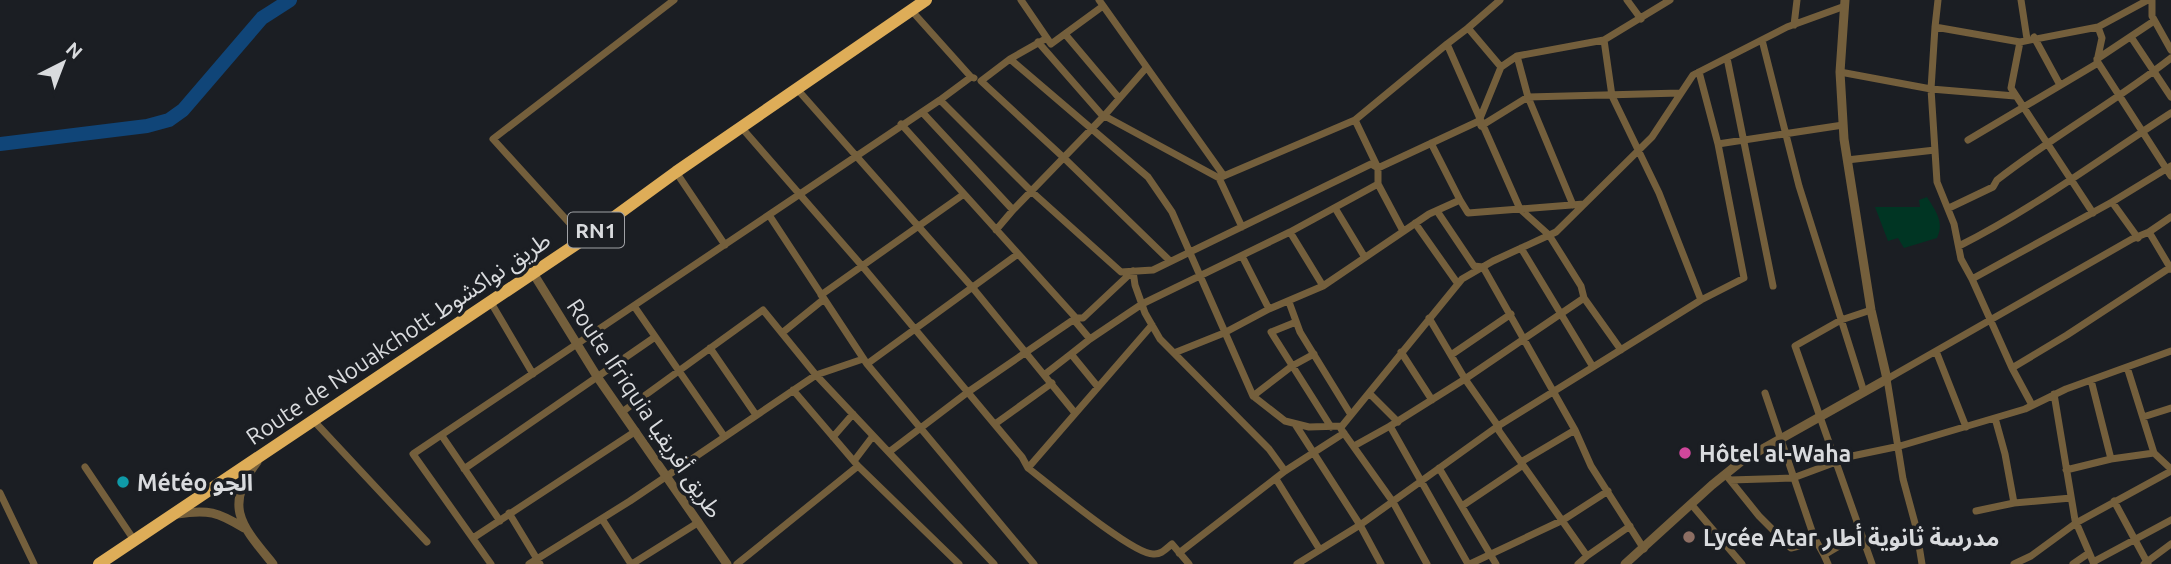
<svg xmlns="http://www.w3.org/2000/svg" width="2171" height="564" viewBox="0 0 2171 564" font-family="Ubuntu,'Noto Sans Arabic',sans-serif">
<rect width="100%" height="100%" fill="#1b1e23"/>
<!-- green -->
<path fill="#003523" d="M1927,197C1935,210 1945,222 1937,238L1904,248L1898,238L1888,241L1875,207H1920L1919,200Z"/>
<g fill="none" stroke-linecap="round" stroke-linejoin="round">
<!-- river -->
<path stroke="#104578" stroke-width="14" d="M0,144L147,126L169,120L183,110L262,18L290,0"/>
<!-- minor -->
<path stroke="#745f3c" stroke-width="7" d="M1021,0L1051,44L1103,6
M1099,0L1224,176
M1500,0L1468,28L1501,67
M1627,0L1641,19
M1938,0L1935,27L2020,42L2098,27L2102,38L2097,61L2171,176
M2021,0L2027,39
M2152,0V16L2171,50
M911,10L971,77
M1794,25L1797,0
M1935,27L1931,89L1937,182L1954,224L1961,259L1972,279L2112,202L2171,166
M2098,27L2148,0
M1468,28L1447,44L1520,209L1549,235L1581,286L1584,298L1465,379L1390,426L1468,564
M1065,34L1119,98
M2034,37L2060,85
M2131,37L2171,97
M1047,38L1010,59L1148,177L1172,212L1253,396L1285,421L1309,427L1342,426L1462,279L1493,261L1556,232L1652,137L1693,75L1787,27L1845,6
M1762,40L1799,186L1864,392
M1038,42L1101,114L1219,178L1355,120L1378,168V184L1403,231
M2020,42L2011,88L2093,213
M1727,58L1773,286
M1010,59L981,81L1063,157L1170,261
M2097,59L2154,21
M1699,72L1718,144L1843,125
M1840,72L1931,89L2015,96
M797,89L972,287L1075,413
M940,100L971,77L974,78
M922,112L1013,210L1104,116L1146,68
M1355,120L1447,44
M1481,126L1528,97L1517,56
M741,127L863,267L1022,457L1028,468C1049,484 1132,554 1153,554C1161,555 1166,549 1172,544L1189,564
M1968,140L2098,63
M1431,143L1460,200
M1847,160L1935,150
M676,172L725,245
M1219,178L1242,227
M2112,202L2138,238
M1573,205L1528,97L1680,93
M1335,208L1364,256
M1949,208L1993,187L1997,180C2053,136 2115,102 2171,58
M1437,211L1474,266L1483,267L1575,430L1591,466L1644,549
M769,215L867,364L1034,564
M1415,223L1458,284
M996,230L1013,210
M1290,232L1323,286
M2149,232L2171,269
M584,239L493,139L674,0
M1959,246C2033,209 2101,158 2171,113
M1521,248L1593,367
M1242,256L1269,309
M1133,271L1135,285L1145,313L1160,339L1269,449L1285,471
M1972,279L2012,368
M821,295L964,194
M1584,298L1621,350
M1701,300L1744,278L1718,144
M490,301L533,374
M1289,302L1300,332L1351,415
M634,306L724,436
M1076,318H1083L1133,271
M1429,318L1465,379L1498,426L1499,431L1587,556L1630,526
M1074,320L1090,339L1142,304L1290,232L1378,184
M1296,322L1271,332L1331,427
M782,333L824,299
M1090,339L1071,354L1098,387
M710,348L756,415
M1936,351L1966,427
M1401,352L1432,400
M1174,353L1224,333L1269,309L1323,286L1429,214L1460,200L1468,213L1584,204
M1451,355L1511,314
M867,364L1018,254
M2127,367L2154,453L2171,469
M1044,375L1071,354
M2091,380L2111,459L2154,453
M793,390L858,466
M1369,393L1398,422
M1765,393L1814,537
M2054,394L2075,520L2094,564
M1253,396L1292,366L1314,354
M2032,405L2012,368L2067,335L2171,267
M622,412L763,310L816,375L994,564
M2143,417L2171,408
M1995,418L2005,454L2014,503L2071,498
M313,420L427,542
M995,424L1052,383
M1295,424L1360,525L1381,564
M1341,429L1393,502L1427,564
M442,436L500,521
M833,437L853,414
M1354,446L1390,426
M889,452L968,392L1076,318L901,124
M854,461L873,436
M1521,462L1575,430
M85,467L134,540
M1028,468L1152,325
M1439,468L1496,564
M464,469L655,337
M2066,470L2111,459
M1725,474L1730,480L1793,478L1852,456L1900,446L2025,409L2066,389L2171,351
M1276,479L1320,550
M1730,480L1759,516L1791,548L1799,546L1814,537L1824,555
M0,493L34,564
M2114,501L2148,564
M1691,504L1742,564
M1462,506L1523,465
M1976,511L2014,503
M509,513L540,564
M602,519L631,564
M1861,533L1795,346L1841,320L1871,310
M473,538L636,431
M1179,553L1285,471L1344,433
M2093,562L2171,520
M491,564L413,454L940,100L1031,191L1121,272L1153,270L1371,164L1378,168L1479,121L1501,67L1517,56L1604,40L1670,0
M529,564L630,501L816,375L863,359
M632,564L699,522
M737,564L858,466L959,564
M1297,564L1360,525L1498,426L1701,300L1659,193L1612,96L1604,40
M1470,564L1563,520L1608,491
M1578,564L1587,556
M1828,564L1824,555L1861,533L1872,564
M1922,564L1916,527L1903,479L1887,379L2132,239L2149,232L2171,217
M2014,564L2031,556L2076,523L2171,471
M2073,564L2089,553
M2144,564L2171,544"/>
<!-- tertiary -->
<path stroke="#745f3c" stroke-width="9" d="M533,273L598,378L727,564
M257,462C222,507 243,527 273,564
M177,514C208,509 218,512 244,528
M1625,564L1712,485L1743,460L1887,379L1871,310L1844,139L1840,72L1845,0"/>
<!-- trunk -->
<path stroke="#dead58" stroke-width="12" d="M99,564L584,239L676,172L926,0"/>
</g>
<!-- markers -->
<circle fill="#d1479c" stroke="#1b1e23" stroke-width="2.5" cx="1685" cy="453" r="7"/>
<circle fill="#0f9aa8" stroke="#1b1e23" stroke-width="2.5" cx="123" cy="482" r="7"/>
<circle fill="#8d6e63" stroke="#1b1e23" stroke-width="2.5" cx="1689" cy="537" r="7"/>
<g text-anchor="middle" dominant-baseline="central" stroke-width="7" stroke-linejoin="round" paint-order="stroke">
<!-- shield labels -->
<rect fill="#1b1e23" stroke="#a0a2a6" stroke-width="2" x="568" y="212.5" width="56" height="35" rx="5"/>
<g font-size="21" font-weight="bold" fill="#d9dbde">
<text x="596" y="230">RN1</text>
</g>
<!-- street labels -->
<g font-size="23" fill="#d9dbde" stroke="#1b1e23">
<text transform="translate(398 338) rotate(-34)">Route de Nouakchott طريق نواكشوط</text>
<text transform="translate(645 408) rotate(56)">Route Ifriquia طريق أفريقيا</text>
</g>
<!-- poi labels -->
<g font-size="23" font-weight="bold" fill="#d9dbde" stroke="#1b1e23" text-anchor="start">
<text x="1699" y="453">Hôtel al-Waha</text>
<text x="137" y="482">Météo الجو</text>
<text x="1703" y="537">Lycée Atar مدرسة ثانوية أطار</text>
</g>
</g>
<!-- north arrow -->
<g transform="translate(63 63) rotate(42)" stroke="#1b1e23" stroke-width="5" paint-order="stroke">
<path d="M0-5L12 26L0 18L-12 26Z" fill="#d9dbde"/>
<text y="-10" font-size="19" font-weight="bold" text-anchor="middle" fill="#d9dbde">N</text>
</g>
</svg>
